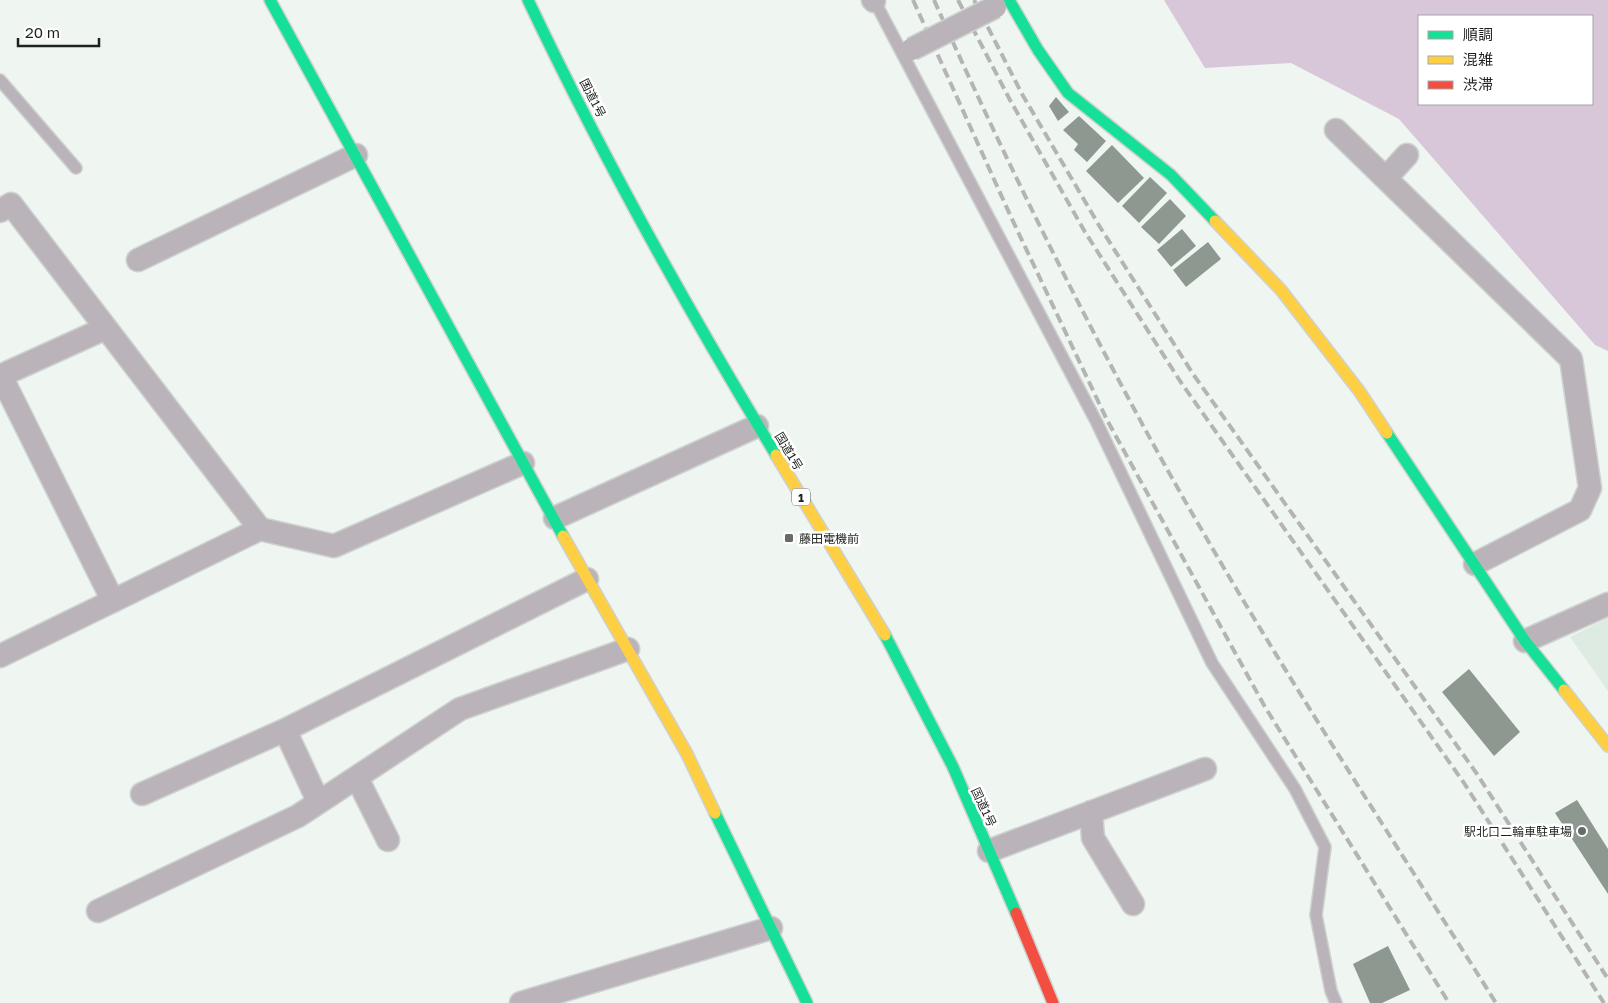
<svg xmlns="http://www.w3.org/2000/svg" width="1608" height="1003" viewBox="0 0 1608 1003" font-family="'Golos Text','Noto Sans JP',sans-serif">
<rect width="100%" height="100%" fill="#eff5f0"/>
<!-- built -->
<path fill="#deebe2" d="M1608,618V691L1570,637Z"/>
<!-- forest -->
<path fill="#d8c7d8" fill-rule="evenodd" d="M1164,0H1608V351L1595,345L1399,119L1291,63L1205,68ZM1419,16H1592V104H1419Z"/>
<!-- building -->
<path fill="#8d9890" d="M1056,97L1069,112L1058,121L1049,106Z
M1079,116L1106,141L1087,162L1074,150L1078,144L1063,130Z
M1112,145L1144,178L1118,203L1086,171Z
M1150,177L1167,193L1139,223L1122,206Z
M1170,199L1186,216L1159,244L1141,227Z
M1182,229L1196,246L1171,267L1157,250Z
M1208,242L1221,259L1186,287L1173,270Z
M1469,669L1520,732L1494,756L1442,692Z
M1577,800L1608,849V894L1555,813Z
M1388,946L1410,990L1382,1003H1370L1353,964Z"/>
<g fill="none" stroke-linecap="round" stroke-linejoin="round">
<defs>
<path id="lane" d="M874,0L1096,421L1212,663L1295,789L1325,847L1316,915L1331,991L1336,1003
M0,80L76,168"/>
<path id="street" d="M873,0L874,1
M1336,130L1571,359L1590,488L1580,510L1475,564
M1386,178L1407,155
M0,211L11,204L260,529L334,546L523,463
M138,260L356,155
M0,376L106,328
M1,376L113,601
M555,518L757,426
M1525,641L1608,604
M0,656L260,529
M285,730L318,801
M357,778L388,840
M142,794L285,730L587,579
M1091,812L1093,838L1133,904
M989,851L1205,769
M98,911L298,816L460,709L628,649
M521,1003L771,928"/>
<path id="fast" d="M270,0L563,536
M528,0C602,156 686,307 776,455
M1009,0L1038,50L1068,93L1171,175L1215,221
M1387,433L1525,641L1564,690
M885,635L953,767L1016,913
M715,813L807,1003"/>
<path id="slow" d="M1215,221L1281,290L1360,392L1387,433
M776,455L885,635
M563,536L687,754L715,813
M1564,690L1608,746"/>
<path id="jam" d="M1016,913L1053,1003"/>
</defs>
<!-- lane casing -->
<use href="#lane" stroke="#ced2cf" stroke-width="14"/>
<!-- street casing -->
<use href="#street" stroke="#ced2cf" stroke-width="25"/>
<!-- fast casing -->
<use href="#fast" stroke="#ced2cf" stroke-width="14"/>
<!-- slow casing -->
<use href="#slow" stroke="#ced2cf" stroke-width="14"/>
<!-- jam casing -->
<use href="#jam" stroke="#ced2cf" stroke-width="14"/>
<!-- lane -->
<use href="#lane" stroke="#bab4ba" stroke-width="11"/>
<!-- street -->
<use href="#street" stroke="#bab4ba" stroke-width="22"/>
<!-- fast -->
<use href="#fast" stroke="#16e098" stroke-width="11"/>
<!-- slow -->
<use href="#slow" stroke="#ffcf43" stroke-width="11"/>
<!-- jam -->
<use href="#jam" stroke="#f24e42" stroke-width="11"/>
<!-- rail -->
<path stroke="#b5b4b5" stroke-width="4" stroke-dasharray="10 5" stroke-linecap="butt" d="M913,0L1011,217L1107,420L1265,707L1449,1003
M934,0C995,137 1061,273 1132,405C1242,611 1372,806 1496,1003
M958,0L1010,100L1085,232L1180,381L1464,783L1604,1003
M974,0L1022,94L1100,227L1193,374L1477,774L1608,979"/>
<defs>
<path id="street-bridge" d="M912,49L995,7"/>
</defs>
<!-- street-bridge casing -->
<use href="#street-bridge" stroke="#ced2cf" stroke-width="25" stroke-linecap="butt"/>
<!-- street-bridge -->
<use href="#street-bridge" stroke="#bab4ba" stroke-width="22"/>
</g>
<!-- markers -->
<g fill="#676c68" stroke="#fff" stroke-width="2">
<rect x="784" y="533" width="10" height="10" rx="2.5"/>
<circle cx="1582" cy="831" r="5"/>
</g>
<g text-anchor="middle" dominant-baseline="central" stroke-width="5" stroke-linejoin="round" paint-order="stroke">
<!-- shield labels -->
<rect fill="#fff" stroke="#626462" stroke-width="1" x="792" y="488.5" width="18" height="17" rx="4"/>
<g font-size="11" font-weight="bold" fill="#1e221f">
<text x="801" y="497">1</text>
</g>
<!-- street labels -->
<g font-size="12" fill="#1e221f" stroke="#fff">
<text transform="translate(593 98) rotate(63)">国道1号</text>
<text transform="translate(789 451) rotate(59)">国道1号</text>
<text transform="translate(984 807) rotate(65)">国道1号</text>
</g>
<!-- poi labels -->
<g font-size="12" fill="#1e221f" stroke="#fff" text-anchor="start">
<text x="799" y="538">藤田電機前</text>
<text x="1572" y="831" text-anchor="end">駅北口二輪車駐車場</text>
</g>
</g>
<!-- legend -->
<rect x="1418" y="15" width="175" height="90" fill="#ffffff" stroke="#a5a7a5"/>
<rect x="1428" y="31" width="25" height="8" fill="#16e098" stroke="#a5a7a5"/>
<text x="1463" y="40" font-size="15" fill="#1e221f">順調</text>
<rect x="1428" y="56" width="25" height="8" fill="#ffcf43" stroke="#a5a7a5"/>
<text x="1463" y="65" font-size="15" fill="#1e221f">混雑</text>
<rect x="1428" y="81" width="25" height="8" fill="#f24e42" stroke="#a5a7a5"/>
<text x="1463" y="90" font-size="15" fill="#1e221f">渋滞</text>
<!-- scale -->
<path d="M18 38v8h81v-8" fill="none" stroke="#1e221f" stroke-width="2.5"/>
<text x="25" y="38" font-size="15" fill="#1e221f" stroke="#ffffff" stroke-width="4" paint-order="stroke">20 m</text>
</svg>
